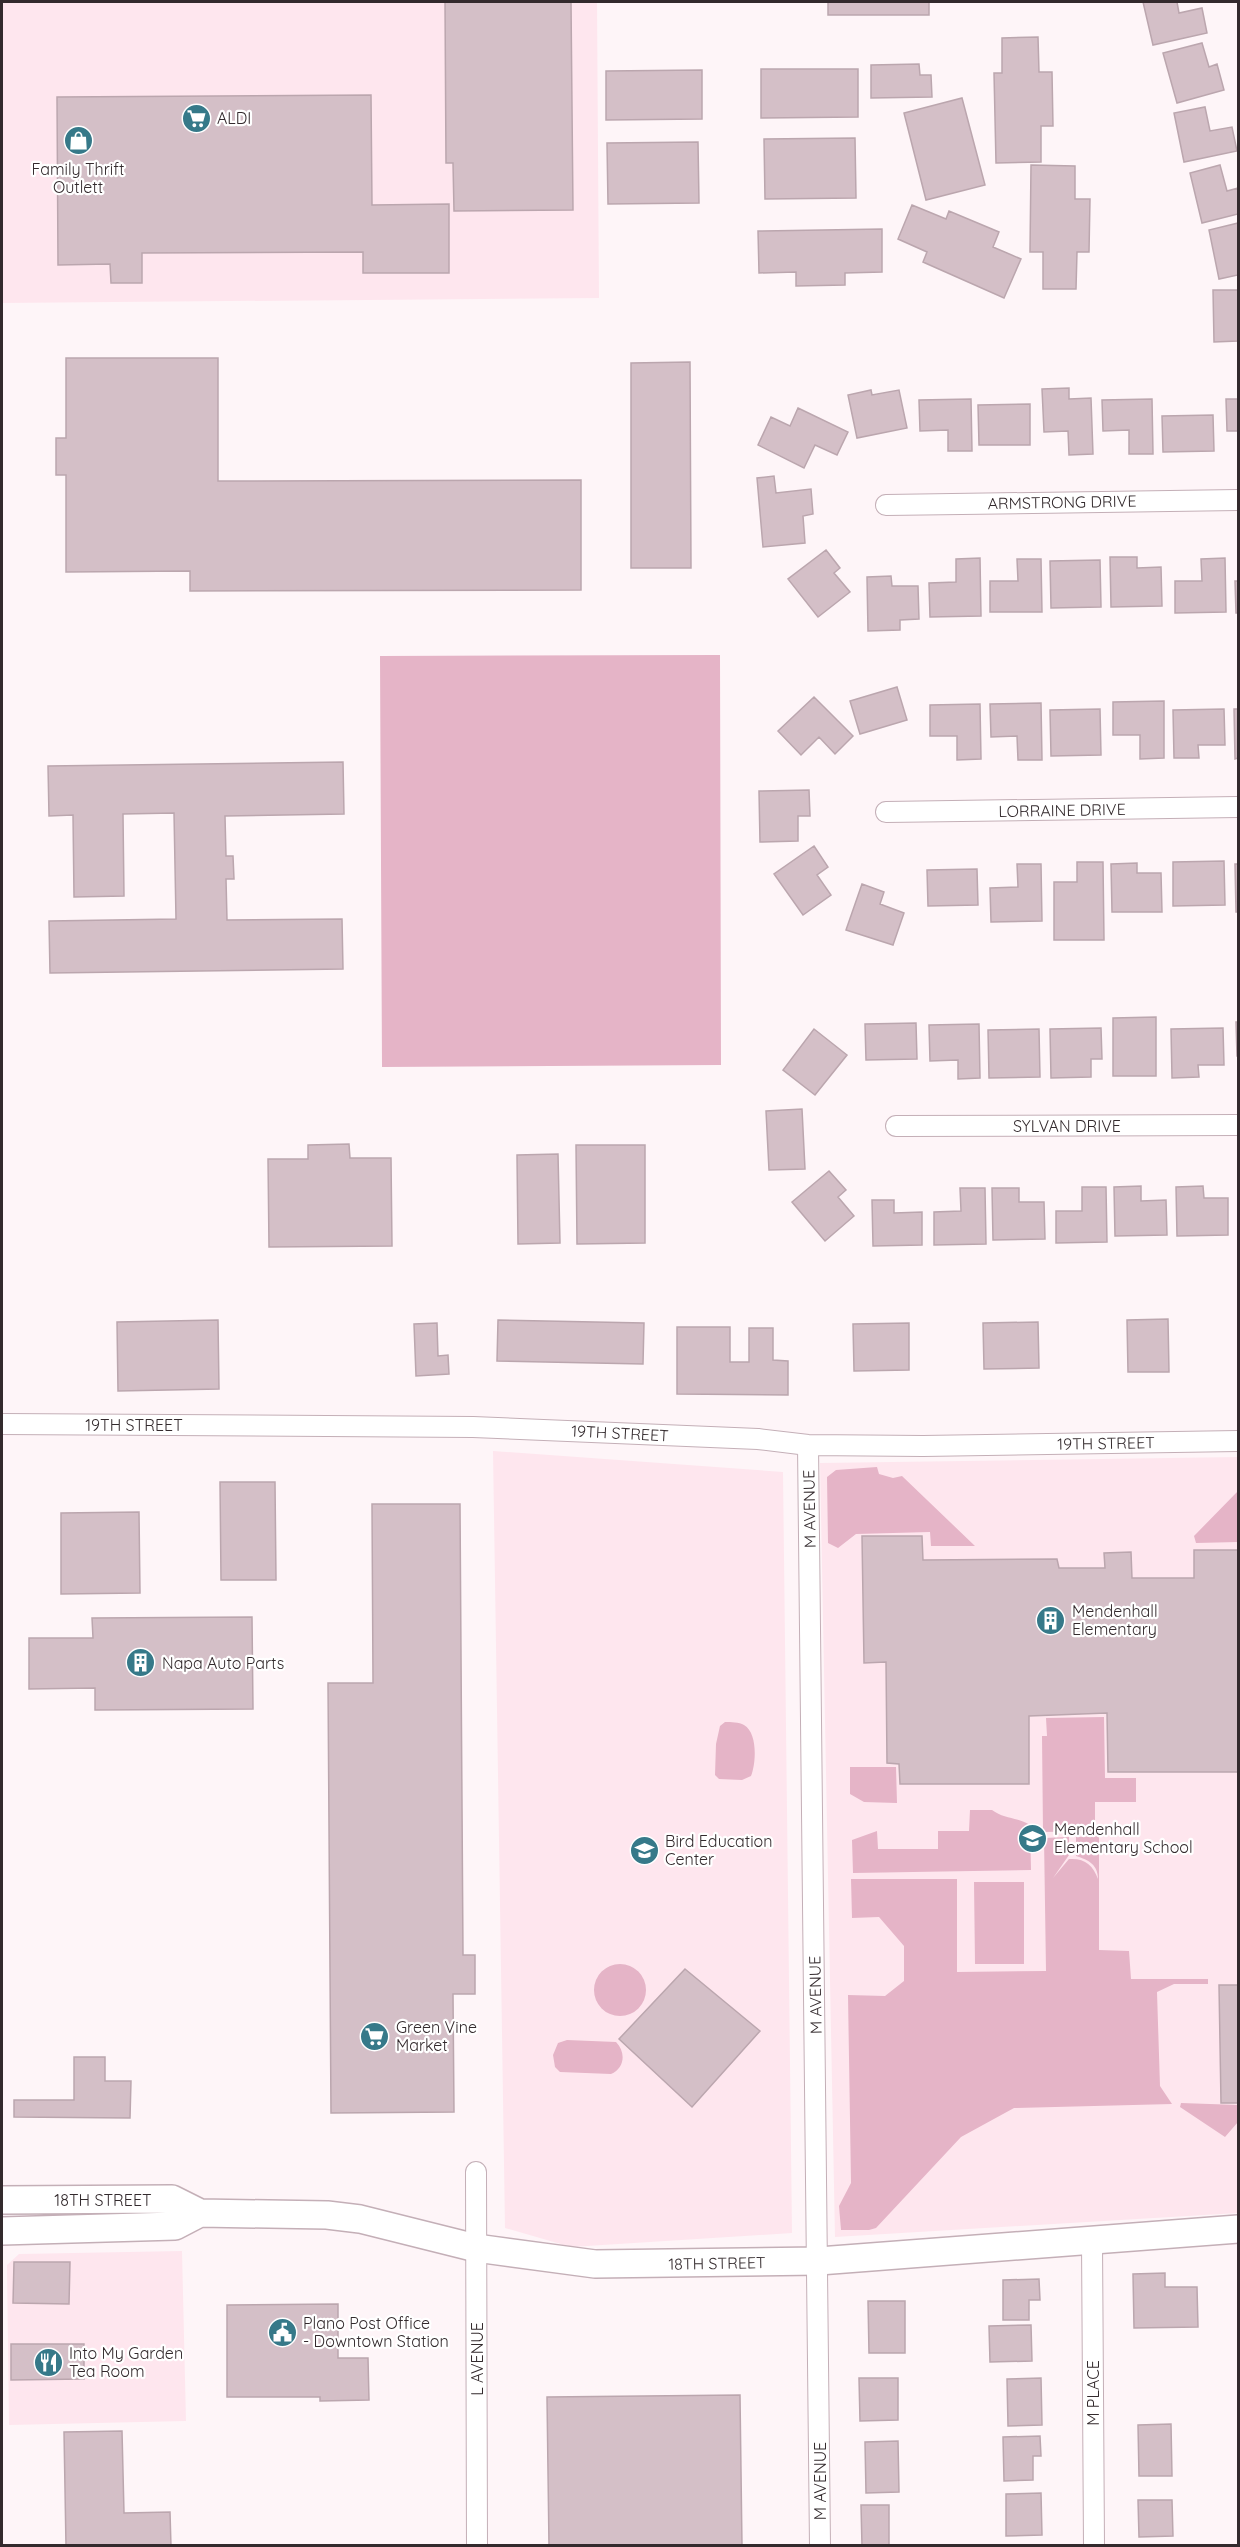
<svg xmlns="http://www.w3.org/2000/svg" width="1240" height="2547" viewBox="0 0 1240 2547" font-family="Quicksand,sans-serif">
<rect width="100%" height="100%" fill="#fef5f8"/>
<!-- built -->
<path fill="#fee6ee" d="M3,2H597L599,298L2,303Z
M493,1451L783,1472L792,2233L571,2247L505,2228Z
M1238,1457V2213L835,2237L820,1463Z
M182,2251L186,2421L9,2425L7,2265L19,2254Z"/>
<!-- green -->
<path fill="#e5b4c7" d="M720,655L721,1065L382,1067L380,656Z
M877,1467L879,1474L893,1478L902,1476L975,1546H931L930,1532L856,1534L838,1548L828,1543L827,1477L836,1470Z
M1238,1491V1542L1196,1543L1194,1536Z
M1104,1717L1105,1778H1136V1802H1095V1831L1043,1832L1042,1736H1047L1046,1718Z
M725,1722C731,1722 739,1722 744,1725C758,1733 756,1764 751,1776L742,1780L719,1779L715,1775L716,1744L720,1726Z
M850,1767H896L897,1803L864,1802L850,1794Z
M970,1810H992C1004,1819 1017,1817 1030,1825L1031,1870L853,1873L852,1840L877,1831L878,1849H938V1831H969Z
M1099,1836V1950L1129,1951L1131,1979H1208V1984H1174L1157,1992L1160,2086L1172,2104L1014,2108L961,2137L876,2228L869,2230H841L839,2206L851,2183L848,1995L885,1996L904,1981V1946L879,1917L852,1918L851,1879H957V1972L1046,1971L1044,1838L1069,1837V1855L1053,1878L1069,1859C1085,1858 1093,1865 1098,1879C1098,1865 1089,1860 1076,1856V1837Z
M974,1882H1024V1964H975Z
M594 1990a26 26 0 1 1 52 0a26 26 0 1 1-52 0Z
M567,2040L616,2042C626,2052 625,2068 611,2074L560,2072L555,2067L553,2055L558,2043Z
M1181,2103L1238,2105V2122L1225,2137L1180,2107Z"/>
<!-- building -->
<path fill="#d4bfc7" stroke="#bba6ae" stroke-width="1.5" d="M445,2H571L573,210L454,211L453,163H446Z
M828,2H929V15H828Z
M1143,2H1177L1179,13L1202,8L1207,33L1153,45Z
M1038,37L1039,72H1052L1053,126H1041V162L996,163L994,73H1002V38Z
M1202,43L1209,67L1217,64L1224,90L1177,103L1163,53Z
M919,64L920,75H931L932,97L871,98V65Z
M761,69H858V117L761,118Z
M702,70V119L606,120V71Z
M371,95L372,205L449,204V273H363V252L142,253V283H111L110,264L58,265L57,97Z
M962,98L985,185L926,200L904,113Z
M1205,107L1210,131L1232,127L1237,151L1184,162L1174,113Z
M855,138L856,198L765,199L764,139Z
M698,142L699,203L608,204L607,143Z
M1031,165L1075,166V199H1090L1089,252H1077L1076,289H1043V252H1030Z
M1220,165L1227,191L1238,188V214L1202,223L1190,173Z
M912,205L946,219L949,211L999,232L993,247L1021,259L1004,298L923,262L927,252L898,239Z
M1238,223V275L1219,279L1209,230Z
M882,229V272L845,273V285L796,286V272L759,273L758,231Z
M1213,290H1238V341L1214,342Z
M66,358H218V481L581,480V590L190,591V571L66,572V475H56V438H66Z
M690,362L691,568H631V363Z
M1069,388V399L1091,398L1093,454L1069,455L1068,431L1044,432L1042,389Z
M871,390L872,395L899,390L907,428L857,438L848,395Z
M971,399L972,451H948V430L920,431L919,400Z
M1152,399L1153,454H1129V430L1103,431L1102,400Z
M1226,399H1238V431H1227Z
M1030,404V445H979L978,405Z
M798,408L848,432L837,455L815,445L804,468L758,445L771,417L790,426Z
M1213,415L1214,451L1163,452L1162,416Z
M774,476L776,493L811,489L813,514L803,516L805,543L763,547L757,478Z
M826,550L840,568L834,573L850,592L818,617L788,579Z
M1110,557H1137V568L1161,567L1162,606L1111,607Z
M980,558L981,616L930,617L929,583L956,582V559Z
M1225,558L1226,612L1175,613V581H1202L1201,559Z
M1017,559H1041L1042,612H990V581H1018Z
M1100,560L1101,607L1051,608L1050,561Z
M891,576L892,586H918L919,619L900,620V630L868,631L867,577Z
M1235,581H1238V613H1236Z
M897,687L907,720L860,734L850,701Z
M814,697L853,736L835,754L819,737L801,755L778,731Z
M1164,701V758L1140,759V735H1113V702Z
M1041,703L1042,760H1018L1017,736L991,737L990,704Z
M980,704L981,759L957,760V736H930V705Z
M1100,709L1101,755L1051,756L1050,710Z
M1224,709L1225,745H1198L1199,758H1174L1173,710Z
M1234,709H1238V758L1235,759Z
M343,762L344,814L225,816L226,856H233L234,879H226L227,920L342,919L343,969L50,973L49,921L176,919L174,813L123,814L124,896L74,897L73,815L49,816L48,766Z
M809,790L810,816H798V841L760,842L759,791Z
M814,846L828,867L817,875L831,895L803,915L774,874Z
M1224,861L1225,905L1173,906V862Z
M1077,862H1103L1104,940H1054V882H1077Z
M1137,863V873H1161L1162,912H1112L1111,864Z
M1017,864H1041L1042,921L991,922L990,888L1018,887Z
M1235,864H1238V912H1236Z
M977,869L978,905L928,906L927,870Z
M862,884L884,892L880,904L904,913L893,945L846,930Z
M1156,1017V1076H1113V1018Z
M1236,1022H1238V1056H1237Z
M916,1023L917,1059L866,1060L865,1024Z
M979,1024L980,1078L958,1079V1060L930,1061L929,1025Z
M1101,1028L1102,1059H1091V1077L1051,1078L1050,1029Z
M1223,1028L1224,1065H1198L1199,1077L1172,1078L1171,1029Z
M814,1029L847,1055L815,1095L783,1070Z
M1039,1029L1040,1077L989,1078L988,1030Z
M802,1109L805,1169L769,1170L766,1111Z
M349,1144L350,1158H391L392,1246L269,1247L268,1159H308V1145Z
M576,1145H645V1243L577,1244Z
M558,1154L560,1243L518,1244L517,1155Z
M829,1171L846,1190L838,1197L854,1216L825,1241L792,1202Z
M1141,1186V1201L1166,1200L1167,1235L1115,1236L1114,1187Z
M1203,1186L1204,1198H1228V1235L1177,1236L1176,1187Z
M1082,1187H1106L1107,1242L1056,1243V1211H1082Z
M960,1188H985L986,1244L934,1245V1212L961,1211Z
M992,1188H1019V1202H1044L1045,1239L993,1240Z
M872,1200H894V1213L922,1212V1245L873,1246Z
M1168,1319L1169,1372H1128L1127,1320Z
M218,1320L219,1389L118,1391L117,1322Z
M498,1320L644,1323L643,1364L497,1361Z
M1038,1322L1039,1368L984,1369L983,1323Z
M437,1323L438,1356L448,1355L449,1374L416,1376L414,1324Z
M909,1323V1370L854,1371L853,1324Z
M677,1327H730V1362H749V1328H773V1360L788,1361V1395L677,1394Z
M220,1482H275L276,1580H221Z
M372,1504H460L463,1955H475V1994H453L454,2112L331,2113L328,1683H373Z
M139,1512L140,1593L61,1594V1513Z
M862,1536H922L923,1560L1057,1559L1059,1568H1105L1104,1553L1131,1552L1132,1578H1194V1550H1238V1772H1108L1107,1713L1029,1716V1784H900L899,1764L887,1763L886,1662L864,1663Z
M252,1617L253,1709L95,1710V1688L29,1689V1638H93L92,1618Z
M685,1969L760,2031L692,2107L619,2039Z
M1219,1985H1238V2103H1221Z
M74,2057H105V2081H131L130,2118L14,2117V2100H74Z
M14,2262H70L69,2304L13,2303Z
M1165,2273V2287H1197L1198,2327L1134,2328L1133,2274Z
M1039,2279L1040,2300H1029V2320H1003V2280Z
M868,2301H905V2353H869Z
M338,2304V2358H368L369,2400L320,2401V2397H227V2305Z
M1031,2325L1032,2361L990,2362L989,2326Z
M11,2344H84V2379L11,2380Z
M859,2378H898V2420L860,2421Z
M1041,2378L1042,2425L1008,2426L1007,2379Z
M740,2395L742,2546H549L547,2397Z
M1171,2424L1172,2476H1139L1138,2425Z
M122,2431L124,2513L170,2512L171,2546H66L64,2432Z
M1040,2436L1041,2456H1033V2480L1004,2481L1003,2437Z
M898,2441L899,2492L866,2493L865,2442Z
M1041,2493L1042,2535L1006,2536V2494Z
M1138,2500H1172L1173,2536L1139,2537Z
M861,2505H889V2546H862Z"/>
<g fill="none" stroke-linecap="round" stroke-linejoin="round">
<defs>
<path id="street" d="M886,505L1238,500
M886,812L1238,807
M896,1126L1238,1125
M2,1424L473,1427L758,1439L808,1445L923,1446L1238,1441
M808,1445L820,2546
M476,2172L477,2546
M1092,2241L1094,2546"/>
<path id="secondary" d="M2,2200L172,2199L200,2213L327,2215L360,2219L476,2248L595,2264L819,2261L1238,2229
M2,2231L175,2226L200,2213"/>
</defs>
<!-- street casing -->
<use href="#street" stroke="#c4afb7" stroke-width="22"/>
<!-- secondary casing -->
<use href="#secondary" stroke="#c4afb7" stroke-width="30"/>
<!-- street -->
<use href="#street" stroke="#fff" stroke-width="20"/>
<!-- secondary -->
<use href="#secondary" stroke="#fff" stroke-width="27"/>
</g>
<!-- icons -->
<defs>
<symbol id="supermarket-disc" viewBox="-11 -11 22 22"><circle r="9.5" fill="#367989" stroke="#fff"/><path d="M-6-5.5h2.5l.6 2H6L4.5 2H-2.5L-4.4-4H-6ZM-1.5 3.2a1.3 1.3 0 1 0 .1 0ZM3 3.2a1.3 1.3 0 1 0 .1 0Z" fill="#fff"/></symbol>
<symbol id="shop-disc" viewBox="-11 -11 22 22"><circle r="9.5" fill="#367989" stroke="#fff"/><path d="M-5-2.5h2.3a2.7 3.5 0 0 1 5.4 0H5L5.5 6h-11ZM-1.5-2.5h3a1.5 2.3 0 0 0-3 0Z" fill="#fff"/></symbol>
<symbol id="building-disc" viewBox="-11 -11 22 22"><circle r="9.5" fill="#367989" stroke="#fff"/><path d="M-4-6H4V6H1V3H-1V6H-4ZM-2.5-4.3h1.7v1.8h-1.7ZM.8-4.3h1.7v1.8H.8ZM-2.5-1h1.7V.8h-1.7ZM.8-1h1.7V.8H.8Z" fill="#fff"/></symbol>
<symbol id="school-disc" viewBox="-11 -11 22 22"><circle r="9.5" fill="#367989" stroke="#fff"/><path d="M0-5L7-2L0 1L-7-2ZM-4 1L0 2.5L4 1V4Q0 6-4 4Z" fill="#fff"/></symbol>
<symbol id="civic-disc" viewBox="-11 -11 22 22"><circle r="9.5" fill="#367989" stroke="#fff"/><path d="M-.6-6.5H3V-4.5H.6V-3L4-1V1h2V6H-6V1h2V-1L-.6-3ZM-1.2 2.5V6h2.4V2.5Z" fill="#fff"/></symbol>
<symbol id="restaurant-disc" viewBox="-11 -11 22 22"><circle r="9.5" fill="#367989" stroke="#fff"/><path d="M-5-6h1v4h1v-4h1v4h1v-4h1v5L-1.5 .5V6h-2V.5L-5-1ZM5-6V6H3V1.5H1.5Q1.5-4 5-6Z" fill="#fff"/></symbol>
</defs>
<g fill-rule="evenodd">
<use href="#supermarket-disc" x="180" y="102" width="33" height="33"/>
<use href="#shop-disc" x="62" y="124" width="33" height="33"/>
<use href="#building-disc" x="1034" y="1604" width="33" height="33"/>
<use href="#building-disc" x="124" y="1646" width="33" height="33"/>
<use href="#school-disc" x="1016" y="1822" width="33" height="33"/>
<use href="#school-disc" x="628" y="1834" width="33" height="33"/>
<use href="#supermarket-disc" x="358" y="2020" width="33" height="33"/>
<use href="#civic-disc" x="266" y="2316" width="33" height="33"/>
<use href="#restaurant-disc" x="32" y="2346" width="33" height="33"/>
</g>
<g text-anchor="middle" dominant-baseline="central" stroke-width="4.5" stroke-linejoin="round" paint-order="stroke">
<!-- poi labels -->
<g font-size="16" fill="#332a2d" stroke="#fff" text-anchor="start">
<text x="217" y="118">ALDI</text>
<text x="78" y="169" text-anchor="middle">Family Thrift<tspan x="78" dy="18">Outlett</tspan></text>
<text x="1072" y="1611">Mendenhall<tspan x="1072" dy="18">Elementary</tspan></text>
<text x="162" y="1663">Napa Auto Parts</text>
<text x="1054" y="1829">Mendenhall<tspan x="1054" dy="18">Elementary School</tspan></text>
<text x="665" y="1841">Bird Education<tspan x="665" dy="18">Center</tspan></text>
<text x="396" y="2027">Green Vine<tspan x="396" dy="18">Market</tspan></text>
<text x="303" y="2323">Plano Post Office<tspan x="303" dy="18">- Downtown Station</tspan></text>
<text x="69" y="2353">Into My Garden<tspan x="69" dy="18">Tea Room</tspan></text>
</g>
<!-- street labels -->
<g font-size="16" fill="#332a2d" stroke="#fff">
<text transform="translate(1062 502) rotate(-1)">ARMSTRONG DRIVE</text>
<text transform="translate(1062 810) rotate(-1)">LORRAINE DRIVE</text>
<text x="1067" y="1126">SYLVAN DRIVE</text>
<text x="134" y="1425">19TH STREET</text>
<text transform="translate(620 1433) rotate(3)">19TH STREET</text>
<text transform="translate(1106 1443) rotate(-1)">19TH STREET</text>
<text transform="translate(809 1509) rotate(-91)">M AVENUE</text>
<text transform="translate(815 1995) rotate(-91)">M AVENUE</text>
<text x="103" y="2200">18TH STREET</text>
<text transform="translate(717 2263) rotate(-1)">18TH STREET</text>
<text transform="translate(477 2359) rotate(-90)">L AVENUE</text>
<text transform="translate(1093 2393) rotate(-90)">M PLACE</text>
<text transform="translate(820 2481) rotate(-90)">M AVENUE</text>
</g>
</g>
<!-- border -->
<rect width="1240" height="2547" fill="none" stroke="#332a2d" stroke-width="6"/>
</svg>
